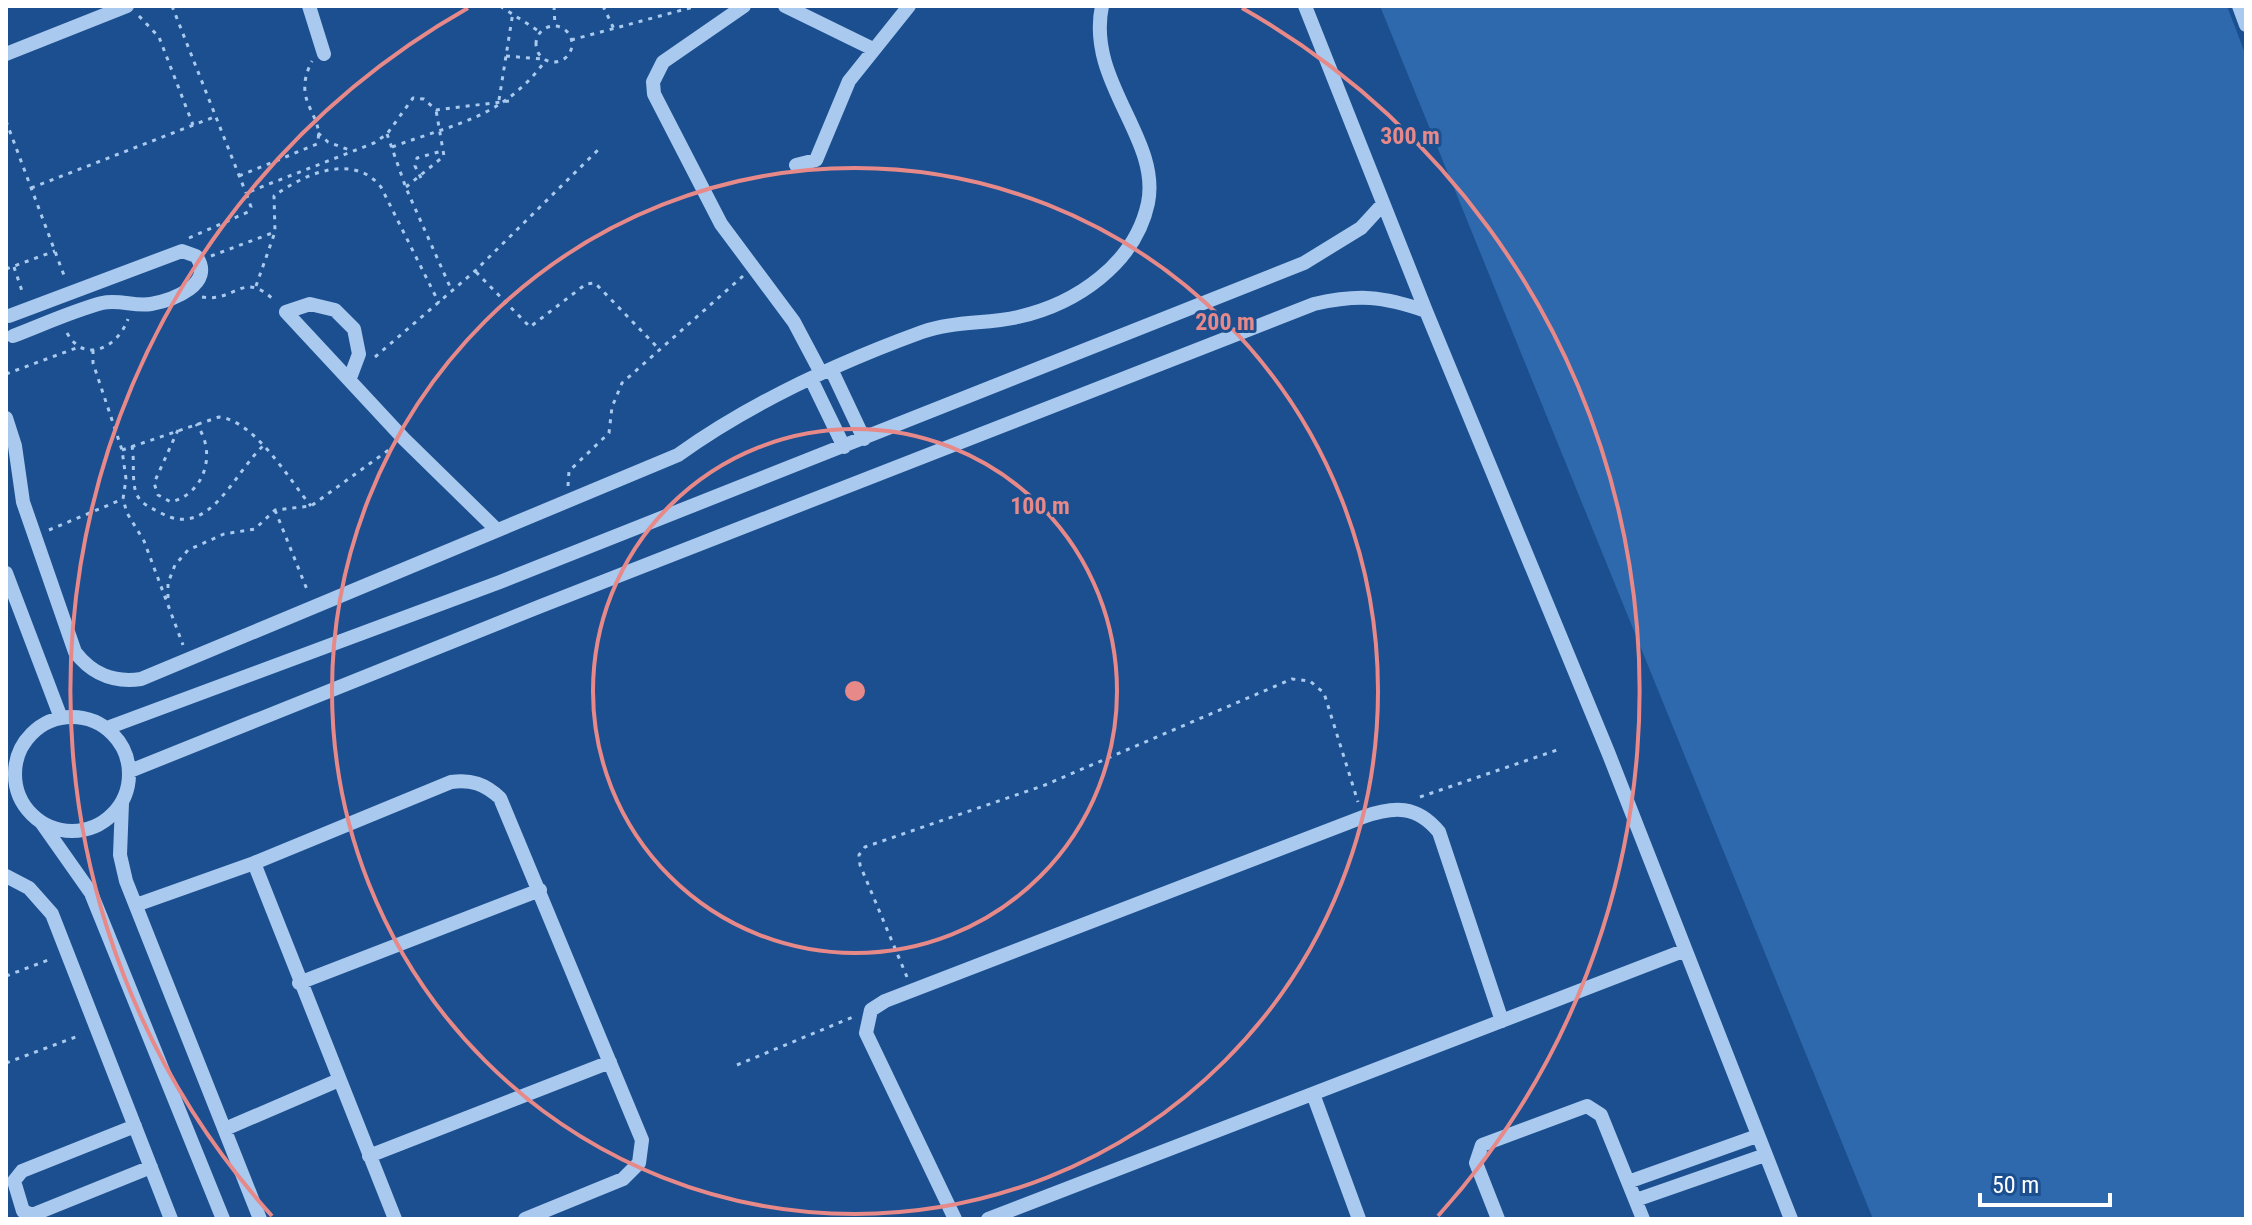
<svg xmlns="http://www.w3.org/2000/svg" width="2252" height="1225" viewBox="0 0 2252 1225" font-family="'Roboto Condensed',sans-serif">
<rect width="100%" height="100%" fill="#1b4f8f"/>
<!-- green -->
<path fill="#2e69ad" d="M1380,6H2227L2246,56V1219H1873Z"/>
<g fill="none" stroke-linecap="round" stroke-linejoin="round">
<!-- path -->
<path stroke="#a9c9ee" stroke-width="3" stroke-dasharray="4 6" stroke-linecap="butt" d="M172,6L246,193
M500,6L540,32
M554,6L555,26
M603,6L614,29
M139,16L159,37L193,125
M536 44a18 18 0 1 1 36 0a18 18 0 1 1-36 0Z
M571,40L697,6
M506,56L542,59
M499,100L513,12
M6,121L65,278
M318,133L328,142L352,151
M387,134L406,188L451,289
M392,147C457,123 503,118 546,60
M239,176L317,144C326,114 290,104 312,61
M421,178L415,166L417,158L442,151
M406,187L444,156L436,110
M31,188L214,117
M189,238L248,212L251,207L246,193L374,143L387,134L413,98L424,99L436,110L509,101
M211,256L275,232
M14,267L23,294
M6,269L55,251
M476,272L530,327L586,284L595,283L660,350
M256,286L275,232L274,196C304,174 353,152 381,187L439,303
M202,297C236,303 242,269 275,301
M67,333C85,365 118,347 128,319
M93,350V363L122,450L126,479L123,499L127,513L144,541L183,645
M375,357L475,271L601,147
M6,374L79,347
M178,430L154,483L158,495L171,502C206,493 217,451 196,424
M132,446C135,461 131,482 137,495C142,505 152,508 161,513C209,540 234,473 263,446
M122,450L219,417C255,421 288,478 311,506
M568,486L569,471L609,433L612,407L622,383L743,276
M275,510L308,592
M49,530L123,499
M168,598V583L175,565L188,550L224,534L255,529L275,510L311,506L390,449
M1420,797L1557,750
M6,976L51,959
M907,977L860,865L859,855L865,847L1045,785L1292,679L1310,681L1324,693L1358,802
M6,1063L81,1035
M737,1065L853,1017"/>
<!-- minor -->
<path stroke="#a9c9ee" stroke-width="14" d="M309,6L324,54
M744,6L663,62L653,82L654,94L721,224L794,322L821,373
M785,6L873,49
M1305,6L1426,311L1608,752L1791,1219
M2239,6L2246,25
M6,54L127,6
M796,165L816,160L849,81L909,6
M9,316L182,251L196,256C216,284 173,300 151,304C135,307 119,299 102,303C72,311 42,325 13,336
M831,369L864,439
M350,378L359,354L354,329L335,310L310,304L286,312L404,439L497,530
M811,379L844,447
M6,418L15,446L23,502L75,652C92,674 113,683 141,679L678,455C752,402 837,363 922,332C953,321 986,324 1018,317C1076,304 1135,264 1148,203C1161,138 1086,82 1102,6
M6,573L61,718
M15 774a57 57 0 1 1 114 0a57 57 0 1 1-114 0Z
M107,728L500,582L1304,263L1361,228L1383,204
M130,771L541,606L1314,304C1359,294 1382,296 1426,311
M122,803L120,855L126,881L260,1219
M41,822L91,893L223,1219
M254,863L395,1219
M6,876L29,888L52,914L171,1219
M136,905L254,863L451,782C471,779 485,784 500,798L642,1140L639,1163L623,1179L525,1219
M299,983L540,890
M1313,1094L1359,1219
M135,1126L22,1171L14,1181L23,1211L32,1215L151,1167
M225,1129L339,1080
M369,1156L610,1062
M1628,1182L1757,1136
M1636,1200L1765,1155
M955,1219L866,1033L871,1010L885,1001L1363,817C1394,806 1417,805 1439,832L1502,1021
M988,1219L1683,951
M1498,1219L1476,1163L1482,1145L1587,1106L1601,1115L1643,1219"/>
</g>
<!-- distance rings -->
<g fill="none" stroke="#e88989" stroke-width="4">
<circle cx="855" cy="691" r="262"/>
<circle cx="855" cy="691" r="523"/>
<path d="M272 1216A785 785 0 0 1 468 8M1242 8A785 785 0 0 1 1438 1216"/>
</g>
<circle cx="855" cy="691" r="12" fill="#e88989" stroke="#1b4f8f" stroke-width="4"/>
<g font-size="24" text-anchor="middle" font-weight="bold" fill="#e88989" stroke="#1b4f8f" stroke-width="6" stroke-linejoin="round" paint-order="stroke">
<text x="1410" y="144">300 m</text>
<text x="1225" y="330">200 m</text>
<text x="1040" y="514">100 m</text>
</g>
<!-- border -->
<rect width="2252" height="1225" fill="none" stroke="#ffffff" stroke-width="16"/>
<!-- scale -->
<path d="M1980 1193v12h130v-12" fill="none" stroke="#ffffff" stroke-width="4"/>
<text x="1992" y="1193" font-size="24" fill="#ffffff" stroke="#1b4f8f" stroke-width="6" paint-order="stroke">50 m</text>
</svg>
